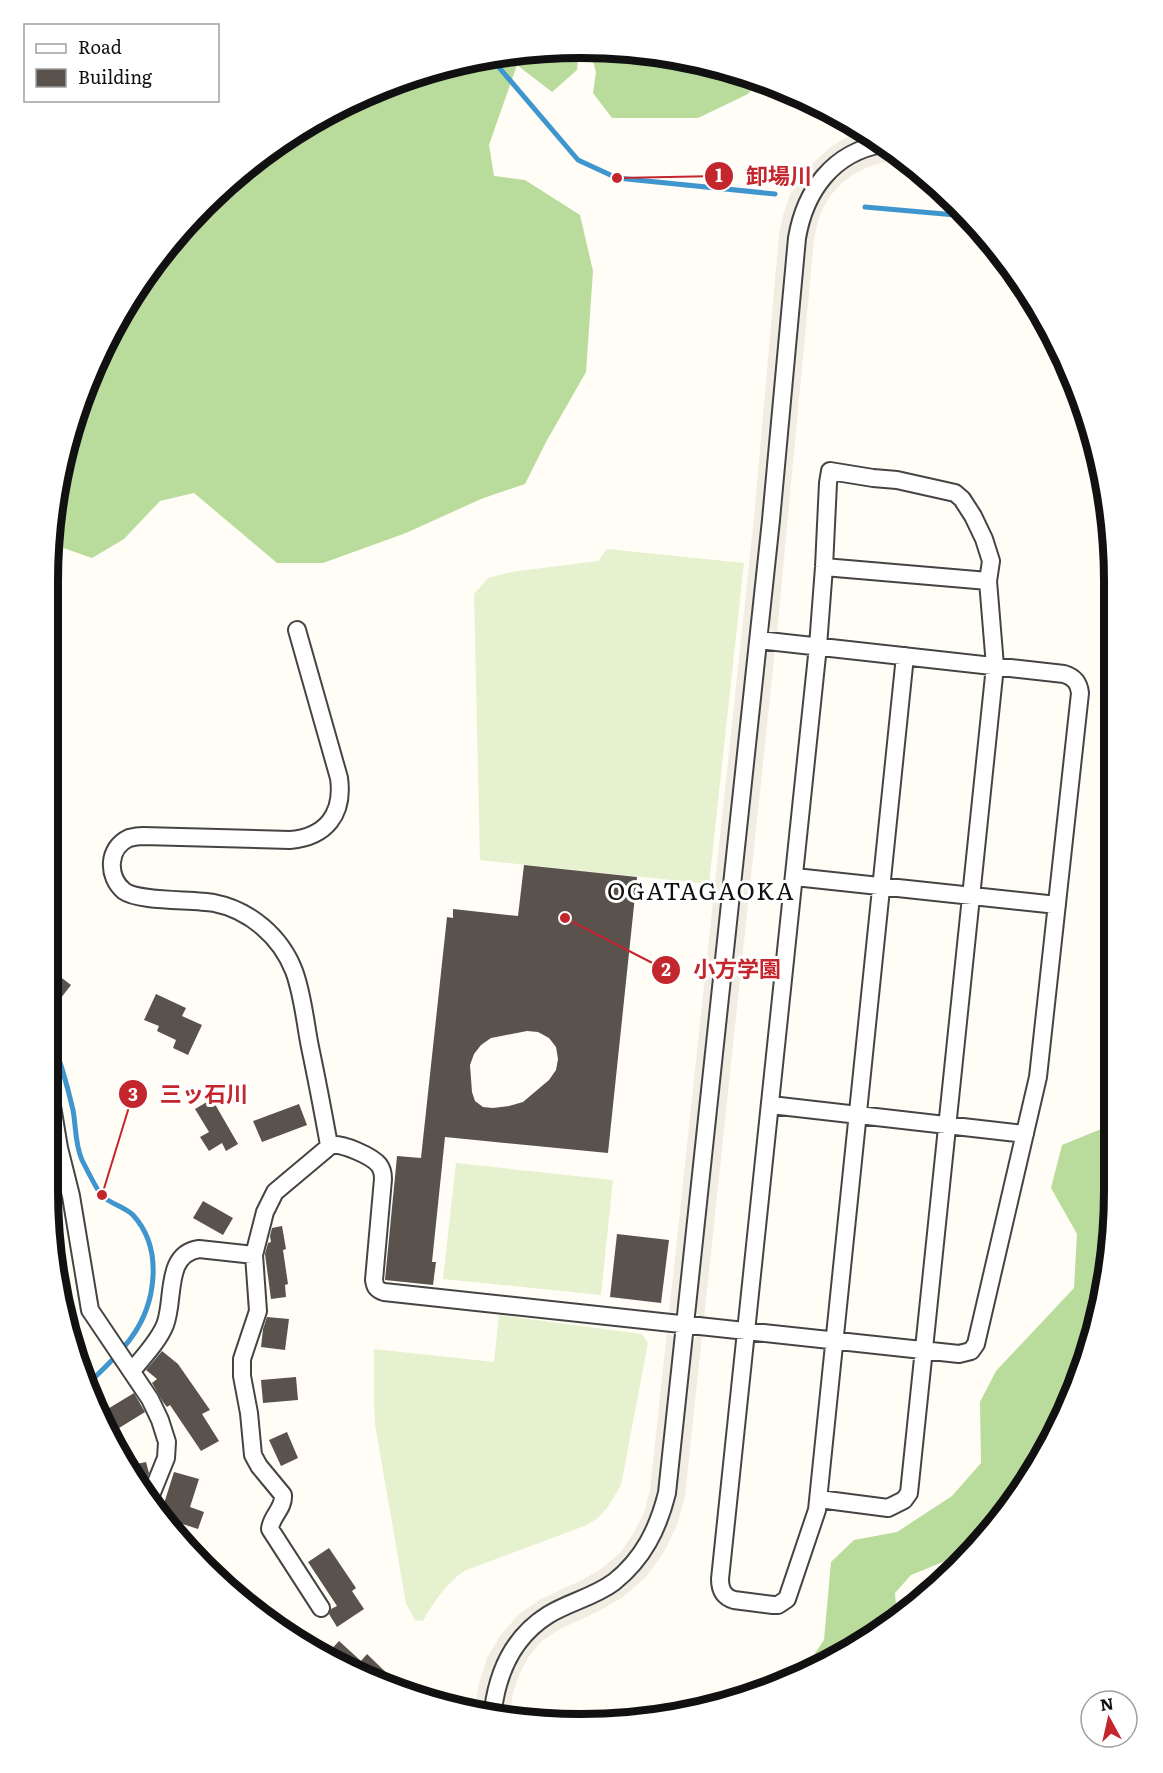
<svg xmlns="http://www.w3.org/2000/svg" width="1163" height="1773" viewBox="0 0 1163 1773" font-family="Literata,'Noto Sans JP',serif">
<rect width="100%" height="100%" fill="#fffdf5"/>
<!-- forest -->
<path fill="#b9dc9c" d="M546,49L579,50L577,70L552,92L517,65L489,145L494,176L525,180L580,215L593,271L586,372L546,442L525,484L481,499L406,533L323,563H277L194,493L160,501L124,539L92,558L52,544L53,512L103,346L180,230L256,158L345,103L443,66Z
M590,51L651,53L753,76L760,80L748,94L698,118H612L593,93L596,72Z
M1111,1125L1110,1261L1074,1396L983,1543L977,1548L911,1575L895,1593L897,1619L878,1635L805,1668L824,1640L831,1562L854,1540L897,1532L952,1496L981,1463L980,1402L996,1371L1074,1288L1077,1234L1051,1188L1062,1145Z"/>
<!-- pitch -->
<path fill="#e6f2cf" d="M607,549L744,563L709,884L480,860L474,594L488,578L511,572L598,561Z
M456,1163L613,1180L601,1295L443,1279Z
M499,1315L642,1334L648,1343L621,1485L607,1508L598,1518L587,1525L464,1571C445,1585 435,1600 423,1621L415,1620L406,1604L375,1424L374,1401V1349L494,1362Z"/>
<!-- plaza -->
<path fill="#f1ede2" d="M864,131L873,137L855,143L837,153L822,166L808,181L798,198L791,217L788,237L762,519L679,1306L674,1313L669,1314L754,518L779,235L783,215L790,195L801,176L816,160L832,146L851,135Z
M893,152L905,160L880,163L866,168L852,175L840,185L830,196L822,210L817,224L814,240L777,633L772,632L769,626L805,239L809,222L814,206L823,191L834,178L847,168L862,160L878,154Z
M769,650H775L704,1318L699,1316L696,1311L766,656Z
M667,1332L674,1337L675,1344L659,1492L652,1516L641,1539L626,1559L608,1575L587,1588L544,1607L524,1622L508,1641L495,1662L487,1685L484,1709L475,1707L479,1683L487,1658L500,1636L518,1615L539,1600L582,1580L602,1568L620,1553L633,1534L644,1513L650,1490Z
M702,1335L685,1497L677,1525L664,1552L646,1577L623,1597L599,1611L558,1630L542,1641L529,1656L520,1673L513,1692L510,1713L501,1712L504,1690L512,1669L522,1651L536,1635L553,1622L595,1604L618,1590L639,1571L656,1548L668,1522L676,1495L693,1341L697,1336Z"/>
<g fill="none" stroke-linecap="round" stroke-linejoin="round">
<!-- stream -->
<path stroke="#3f96cf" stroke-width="5" d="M491,58L578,160L617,178L775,194
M865,207L967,216
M49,1031C59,1057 67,1084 73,1110C76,1126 75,1145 82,1160C86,1168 97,1190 102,1196C111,1204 125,1207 133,1215C164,1249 156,1304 131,1338C119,1355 102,1370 87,1385"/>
</g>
<!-- building -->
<path fill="#5a524d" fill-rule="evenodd" d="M524,865L637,877L608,1153L445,1137L432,1262H436L433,1285L385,1280L397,1156L421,1158L447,917L453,918V909L518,916ZM527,1031L538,1032L549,1038L556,1047L558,1059L556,1070L549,1080L523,1102L509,1106L493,1108L483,1107L475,1101L472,1092L470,1065L474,1054L481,1045L491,1038Z
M50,969L71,985L57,1003L49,998Z
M156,994L186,1008L182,1016L202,1025L188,1055L173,1048L176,1040L157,1031L159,1026L144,1020Z
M212,1099L238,1144L226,1151L222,1143L209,1151L200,1137L209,1132L195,1109Z
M299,1104L307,1125L262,1142L253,1121Z
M203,1201L233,1218L223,1235L193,1218Z
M282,1226L286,1249L283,1250L288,1284L285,1285L286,1297L271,1299L265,1254L268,1243L271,1242L270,1236L272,1228Z
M617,1234L669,1240L661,1303L610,1297Z
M267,1317L289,1319L285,1350L261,1347L263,1329Z
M162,1351L178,1364L210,1410L202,1414L219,1441L201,1451L170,1405L167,1407L163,1402L152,1383L157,1379L146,1370Z
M296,1377L298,1400L263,1403L261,1380Z
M134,1393L145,1412L111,1433L101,1413Z
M287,1432L298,1458L281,1466L269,1440Z
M146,1462L149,1473L145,1483L136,1485L127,1466Z
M174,1472L199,1479L190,1507L204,1512L198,1529L167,1519L161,1513Z
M329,1548L356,1588L352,1591L364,1609L337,1627L329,1614L331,1609L337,1606L308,1562Z
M339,1641L361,1661L367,1654L401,1687L399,1691L328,1653Z"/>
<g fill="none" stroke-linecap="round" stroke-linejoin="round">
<defs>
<path id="minor" d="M824,567L988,581
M297,630L339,778C344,814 326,837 290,840L143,836C139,836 133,837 129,838C107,848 107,877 124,891C139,902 193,899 214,903C250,910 281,937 294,971C303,995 305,1022 310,1047C317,1080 323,1112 329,1145
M795,877L1057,905
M49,1088L59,1148L71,1196L90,1310L150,1399L160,1420L167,1442L166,1458L149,1500
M771,1105L1025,1134
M132,1371C143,1357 158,1342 165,1325C175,1300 164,1254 199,1249L254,1255
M819,1499L888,1508L904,1500L909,1493L995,666L988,581L991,561L984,539L973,516L962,499L955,493L897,480L873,478L830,471L828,483L824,567L818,646L720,1579C720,1590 724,1597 734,1600L773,1605H778L787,1599L817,1510L905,656
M321,1608L270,1529C271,1516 284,1509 283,1495L259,1466L253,1455L249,1413L242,1376V1359L258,1311L254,1255L265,1212L275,1192L331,1145C342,1143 372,1156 379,1165C382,1169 383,1174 383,1179L374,1280C375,1287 377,1290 384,1292L959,1354L971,1351L976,1344L1038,1077L1080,693C1079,683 1074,677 1064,674L759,640
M493,1710C498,1671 513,1637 548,1615C569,1602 594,1597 614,1582C643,1559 658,1529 667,1493L771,520L797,238C805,191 833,152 883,144"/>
</defs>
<!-- minor casing -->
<use href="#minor" stroke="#444" stroke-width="20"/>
<!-- minor -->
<use href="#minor" stroke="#fff" stroke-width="16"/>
</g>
<g text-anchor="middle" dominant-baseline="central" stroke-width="6" stroke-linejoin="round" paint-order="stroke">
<!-- quarter labels -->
<g font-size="24" letter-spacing="1.5" fill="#111" stroke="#fff">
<text x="701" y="889">OGATAGAOKA</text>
</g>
</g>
<!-- crop -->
<path d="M0 0H1163V1773H0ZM581 58H581A523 523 0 0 1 1104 581V1191A523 523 0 0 1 581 1714H581A523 523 0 0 1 58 1191V581A523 523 0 0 1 581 58Z" fill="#fff" fill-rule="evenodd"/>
<path fill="none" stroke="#111" stroke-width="8" d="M581 58H581A523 523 0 0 1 1104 581V1191A523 523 0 0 1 581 1714H581A523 523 0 0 1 58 1191V581A523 523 0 0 1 581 58Z"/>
<!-- callouts -->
<path fill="none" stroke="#c4262e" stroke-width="2" d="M617 178L719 176M565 918L666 970M102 1195L133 1094"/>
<g fill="#c4262e" stroke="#fff" stroke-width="2">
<circle cx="617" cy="178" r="6"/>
<circle cx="565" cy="918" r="6"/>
<circle cx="102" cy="1195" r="6"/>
<circle cx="719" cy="176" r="15"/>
<circle cx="666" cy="970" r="15"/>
<circle cx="133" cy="1094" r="15"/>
</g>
<g font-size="18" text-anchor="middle" font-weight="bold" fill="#fff">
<text x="719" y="182">1</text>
<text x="666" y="976">2</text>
<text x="133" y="1101">3</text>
</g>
<g font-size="22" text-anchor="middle" font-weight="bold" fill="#c4262e" stroke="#fff" stroke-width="6" stroke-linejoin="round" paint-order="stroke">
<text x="779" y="184">卸場川</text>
<text x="737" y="977">小方学園</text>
<text x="204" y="1102">三ッ石川</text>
</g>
<!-- legend -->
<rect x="24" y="24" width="195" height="78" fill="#ffffff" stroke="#a0a0a0" stroke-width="1.5"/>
<rect x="36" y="44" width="30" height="9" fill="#ffffff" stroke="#a0a0a0" stroke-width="1.5"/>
<text x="78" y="54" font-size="18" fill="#111111">Road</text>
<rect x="36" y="69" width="30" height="18" fill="#5a524d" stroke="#a0a0a0" stroke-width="1.5"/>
<text x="78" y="84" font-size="18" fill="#111111">Building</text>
<!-- north arrow -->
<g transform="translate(1109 1719) rotate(352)"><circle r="28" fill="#ffffff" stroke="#a0a0a0" stroke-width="1.5"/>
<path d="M0-4.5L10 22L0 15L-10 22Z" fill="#c4262e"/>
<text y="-9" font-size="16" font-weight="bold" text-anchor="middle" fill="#111111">N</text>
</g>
</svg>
